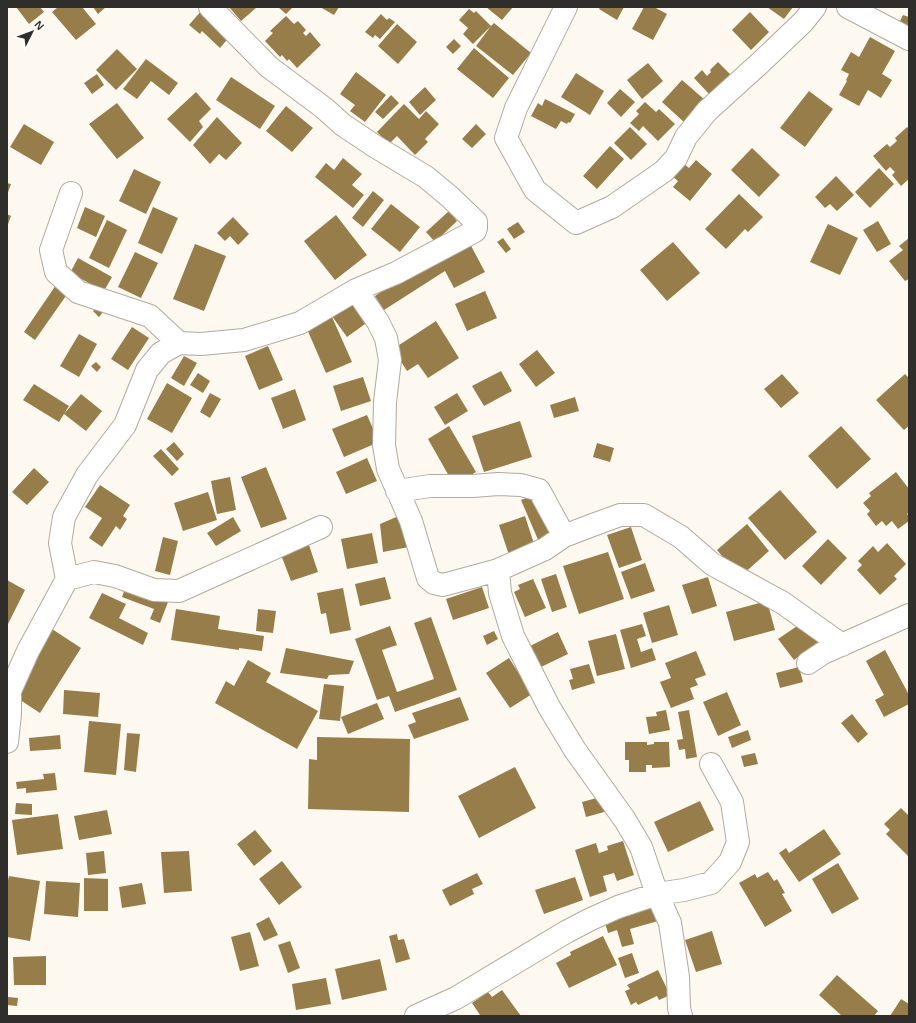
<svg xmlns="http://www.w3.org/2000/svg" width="916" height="1023" viewBox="0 0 916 1023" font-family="Helvetica,sans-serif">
<rect width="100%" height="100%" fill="#fef9f0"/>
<!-- building -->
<path fill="#967d49" d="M16,7H40L44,12L29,24Z
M58,7H82L96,24L76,40L52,12Z
M93,7H106L98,14Z
M229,7H257L241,21Z
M278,7H293L286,14Z
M320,7H339L334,15Z
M486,7H513L502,20Z
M600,7H624L617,20L599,9Z
M644,7H654L667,14L653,40L632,29Z
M767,7H793L784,19Z
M469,9L474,13L476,11L491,26L494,23L531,53L513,75L476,46L491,26L473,44L463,34L468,28L459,20Z
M202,10L231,35L220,48L202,31L200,34L189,25Z
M750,12L769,32L751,50L732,30Z
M381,14L387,20L389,18L395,22L380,39L375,35L373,38L365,32Z
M903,15L909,17V35L896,29Z
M286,16L294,24L298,21L306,30L303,33L306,36L310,32L321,45L297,68L289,59L287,61L282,55L280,57L265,41L273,33L270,31Z
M397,24L417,42L398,64L378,46Z
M870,37L895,51L882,74L892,80L881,98L868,90L859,106L839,95L847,81L846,80L849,74L841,70L851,52L859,57Z
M454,39L461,46L453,54L446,47Z
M474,48L509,78L493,98L457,69Z
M117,49L137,69L116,90L96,70Z
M146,59L178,83L169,95L151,81L137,99L123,89Z
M718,62L731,75L710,95L694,78L702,70L707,76L711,72L710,70Z
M648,63L663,81L642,99L627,80Z
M356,72L386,95L365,122L350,111L355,105L340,94Z
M576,73L604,91L590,115L561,97Z
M97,74L104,85L92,94L84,83Z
M231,77L275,106L260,129L216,100Z
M682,80L705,100L685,123L662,102Z
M425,87L436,100L420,115L409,102Z
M620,89L635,102L621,117L607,103Z
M809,91L833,109L805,147L780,128Z
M196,92L211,109L199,121L203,127L190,142L167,119Z
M391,95L399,103L383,119L375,112Z
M545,99L575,114L570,123L568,122L567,124L561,121L556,129L531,116L538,103L542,106Z
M645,102L656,112L659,109L675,124L658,141L643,126L639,131L630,123L639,114L636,111Z
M117,103L144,138L117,159L89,124Z
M404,104L419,119L426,111L439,124L425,139L428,142L415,155L397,136L389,144L377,132Z
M286,106L313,128L292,152L266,131Z
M217,117L242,143L226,160L219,154L210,164L193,145Z
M24,124L54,142L41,165L10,147Z
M476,124L486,134L472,148L462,139Z
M630,127L647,144L631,160L614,143Z
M907,127L909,129V179L901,186L892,175L895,172L890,167L886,171L873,156L887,144L890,147L897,141L895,138Z
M610,146L624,159L597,189L583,176Z
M752,148L780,175L759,197L731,170Z
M343,158L362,174L352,185L364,195L353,208L315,177L326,163L334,170Z
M696,160L712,174L690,201L673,187L678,181L672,176L683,163L689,168Z
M879,168L894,184L870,208L855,192Z
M134,169L161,182L146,214L119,201Z
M836,176L854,195L837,211L830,204L825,208L815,197Z
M7,183L11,184L7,195Z
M373,191L384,200L363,227L352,218Z
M739,194L763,217L748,232L745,229L726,249L705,229Z
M391,204L420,227L400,252L371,229Z
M85,207L105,216L96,237L77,228Z
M153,207L178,218L162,254L138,243Z
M449,211L457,221L435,242L426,232Z
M7,214L11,216L7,227Z
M336,215L367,255L335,280L304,241Z
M233,217L249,234L238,245L230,236L225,241L217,233Z
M107,220L127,230L109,268L89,258Z
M878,221L891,244L877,252L863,230Z
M518,222L525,232L514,239L507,229Z
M828,224L858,238L840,275L810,262Z
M503,238L511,249L506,253L497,242Z
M909,238V279L905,281L889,261L903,250L899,246Z
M469,242L485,272L454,288L445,271L384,310L375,296L436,255Z
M673,242L700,273L667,301L640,270Z
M195,244L226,256L204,311L173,299Z
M135,252L158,263L141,298L118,287Z
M78,258L112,277L104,291L70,273Z
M56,285L68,293L35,340L24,332Z
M485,291L497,318L467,331L455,304Z
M354,294L372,319L347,337L329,312Z
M98,307L103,312L99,317L93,311Z
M332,317L352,362L326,373L307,329Z
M436,321L459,358L428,378L418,364L407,371L393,349Z
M132,327L149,338L128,370L111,359Z
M79,334L97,344L79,377L60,366Z
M268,346L283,380L259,390L245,356Z
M537,350L555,373L536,387L519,364Z
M184,356L197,363L184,386L171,378Z
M96,362L101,367L97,372L91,366Z
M501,371L512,391L484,406L472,386Z
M198,373L210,381L203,393L190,385Z
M782,374L799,393L781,408L764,389Z
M905,374L909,378V426L904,430L876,400Z
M363,377L371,401L341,411L333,386Z
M167,383L192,398L172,433L147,419Z
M34,384L69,406L59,422L23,400Z
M295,389L306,420L283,429L271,398Z
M210,393L221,399L210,418L200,412Z
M457,393L468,411L445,425L434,407Z
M81,394L102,411L86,431L64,414Z
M575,397L579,411L554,418L550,405Z
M367,415L379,442L344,457L332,429Z
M520,421L532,457L484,472L472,436Z
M449,426L476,472L454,485L428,439Z
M841,426L871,459L837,489L808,456Z
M174,442L184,454L177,461L166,449Z
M597,443L614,448L610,462L593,457Z
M161,449L179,469L172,476L153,456Z
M367,458L377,481L346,494L336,472Z
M266,467L287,519L261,528L241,477Z
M34,468L49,482L27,505L12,492Z
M896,472L909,489V512L907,514L909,516V521L898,529L892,521L886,526L882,521L876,526L867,514L870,511L863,503L871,496L869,493Z
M230,477L236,510L217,514L211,481Z
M100,485L130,505L123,516L127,519L120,530L116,526L102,547L89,538L102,518L85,507Z
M780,490L817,532L785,560L748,518Z
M208,492L217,520L183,531L174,503Z
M536,494L553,536L539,542L521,500Z
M401,515L414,546L383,552L380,524Z
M525,516L535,547L511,561L499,525Z
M233,517L241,531L216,546L207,533Z
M747,524L769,551L740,577L717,550Z
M631,527L642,560L619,568L607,535Z
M372,533L378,563L347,569L341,539Z
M163,537L178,541L170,575L155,571Z
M828,539L847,558L821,585L802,566Z
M308,542L318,572L291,581L280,552Z
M887,543L906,564L894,576L897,579L880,595L857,570L862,565L858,561L873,546L878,552Z
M608,552L624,599L579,614L563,566Z
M645,563L655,591L631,599L621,572Z
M556,574L567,607L552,612L541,579Z
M385,577L391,599L360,606L355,584Z
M708,577L717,606L692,614L682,585Z
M533,579L546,608L525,617L514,592L520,589L518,585Z
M7,580L25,590L7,626Z
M126,586L168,602L160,623L150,619L154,609L122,597Z
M482,587L489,608L453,620L446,599Z
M343,588L351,630L330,634L326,613L321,614L317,593Z
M102,593L126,604L119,618L148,633L143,645L89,618Z
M767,601L775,630L734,641L726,612Z
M669,605L678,635L652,643L643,613Z
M176,609L220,616L218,629L264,636L262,651L239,648V650L171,640Z
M258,609L276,611L273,633L256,631Z
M431,617L457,690L395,712L389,696L377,700L355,639L390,626L397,645L382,650L397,692L434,679L414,623Z
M803,622L818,642L794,660L778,639Z
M642,624L646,636L637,639L641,652L652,648L656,660L631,668L620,630Z
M52,629L81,648L40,713L11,694Z
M494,631L498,639L487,645L483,636Z
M558,632L568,654L541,667L530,646Z
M616,634L625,669L597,676L588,641Z
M286,648L354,661L349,674L329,675L327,679L280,673Z
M885,650L909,695V704L884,717L875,700L884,695L866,661Z
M696,651L706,675L695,679L698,685L690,688L694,699L671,708L660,682L671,678L665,663Z
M509,658L532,694L510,708L486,673Z
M248,660L271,673L266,682L318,711L297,749L215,703L226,681L234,686Z
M589,664L595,683L572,690L569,680L573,679L570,669Z
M799,667L803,682L780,688L776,673Z
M324,684L344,686L340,721L319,719Z
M64,690L100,693L98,717L63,714Z
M727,692L741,725L718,736L703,702Z
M460,697L469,720L414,739L408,725L416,722L412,713Z
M377,703L384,719L348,734L341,717Z
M666,710L670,730L649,734L646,717L657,716L656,712Z
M689,710L697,757L686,759L685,749L679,750L677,740L683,739L678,712Z
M852,714L868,734L858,743L841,723Z
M89,721L121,724L116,775L84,772Z
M748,730L751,740L732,748L728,737Z
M127,733L140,734L136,772L124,770Z
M60,735L61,749L30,751L29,738Z
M317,737L410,739L409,812L308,809L309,759L317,760Z
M625,742H647V745L654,744V742H669L670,767L652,768V765H646V772H629V760H625Z
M755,753L758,764L744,767L741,756Z
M515,767L536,808L479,838L458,796Z
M55,773L57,790L26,793V788L17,789L16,782L44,779L43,774Z
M604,796L608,811L586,817L582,802Z
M700,801L714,830L668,852L654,822Z
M16,803L32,804V815L15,814Z
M901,808L909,816V857L886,834L890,830L884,824Z
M107,810L112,834L79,840L74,816Z
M58,814L63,849L17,855L12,820Z
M824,829L841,854L799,882L779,853L786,848L789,853Z
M255,830L272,851L254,866L237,844Z
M623,841L634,875L617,881L614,873L603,876L607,891L590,897L575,850L596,843L599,853L608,850L607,846Z
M104,851L106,873L88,875L86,853Z
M189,851L192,891L164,893L161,852Z
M282,861L302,887L279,905L259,879Z
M838,863L859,899L832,914L812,879Z
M768,872L774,881L777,879L785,893L782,894L792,911L765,927L739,883L755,874L757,878Z
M477,873L483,884L472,889L474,894L450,906L442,890Z
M9,876L40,881L30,941L7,937V885Z
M575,877L583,900L544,914L535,890Z
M84,878L108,879V911H84Z
M46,881L80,883L78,917L44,914Z
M142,883L146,904L122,908L119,887Z
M653,903L658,921L630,929L634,944L622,947L617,930L608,933L603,916Z
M269,917L278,935L264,941L256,924Z
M712,931L722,964L696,972L685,940Z
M250,932L259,966L240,971L231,937Z
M397,934L398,940L404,939L410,959L396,963L389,936Z
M603,936L617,965L569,988L556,963L571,955L570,952Z
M290,941L300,968L288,973L278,945Z
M632,953L639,973L625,978L618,958Z
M46,956V985H14L13,957Z
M380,959L387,990L342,1000L335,969Z
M658,970L670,995L659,1000L657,996L638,1005L636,1002L631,1005L625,991L630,989L627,985Z
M837,975L878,1011L874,1016H842L819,995Z
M326,978L331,1004L296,1010L292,984Z
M502,990L521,1016H479L480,1015L472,1003L488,992L492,997Z
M8,997L18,998L17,1006L7,1005Z
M901,999L909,1004V1016H890Z"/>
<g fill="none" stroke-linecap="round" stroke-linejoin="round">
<defs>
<path id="minor" d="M566,7L516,108L506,138L535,190L576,223L612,207L664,171L676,158L686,137L707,111L759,64L803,22L815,7
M848,7L909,39
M71,193L51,250L56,272L78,292L150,316L179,343
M356,290L378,322L386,338L390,360L385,402L384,445L388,469L411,521L428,578L434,583L443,585L498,570
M397,491L430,486H473L498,484L521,485L539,490L564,536
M67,579L94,572L115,576L154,590L179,591L321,527
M808,663L823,653L909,615
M7,742L10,714V691L28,651L67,579L60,543L64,517L87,475L125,425L147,370L161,353L179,343L201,344L244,340L300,323L356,290L396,273L475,231L476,228V222L450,197L426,177L376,147L343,125L324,108L269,67L210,7
M416,1016L456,998L566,932L591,919L618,907L657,894L684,890L711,883L730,862L738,842L732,802L711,764
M681,1016L679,1008L678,977L670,923L657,894L641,847L625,820L575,750L549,707L513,636L500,593L498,570L545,549L564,536L590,526L620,515H644L681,537L712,564L783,603L842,645"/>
</defs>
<!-- minor casing -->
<use href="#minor" stroke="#b0aa9f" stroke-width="24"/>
<!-- minor -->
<use href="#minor" stroke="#fff" stroke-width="22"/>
</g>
<!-- border -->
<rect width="916" height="1023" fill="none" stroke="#302e2a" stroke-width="16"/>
<!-- north arrow -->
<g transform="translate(32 32) rotate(48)" stroke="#ffffff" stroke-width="3" paint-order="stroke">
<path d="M0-3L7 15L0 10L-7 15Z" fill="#302e2a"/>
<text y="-6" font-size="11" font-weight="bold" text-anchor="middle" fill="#302e2a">N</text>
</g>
</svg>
